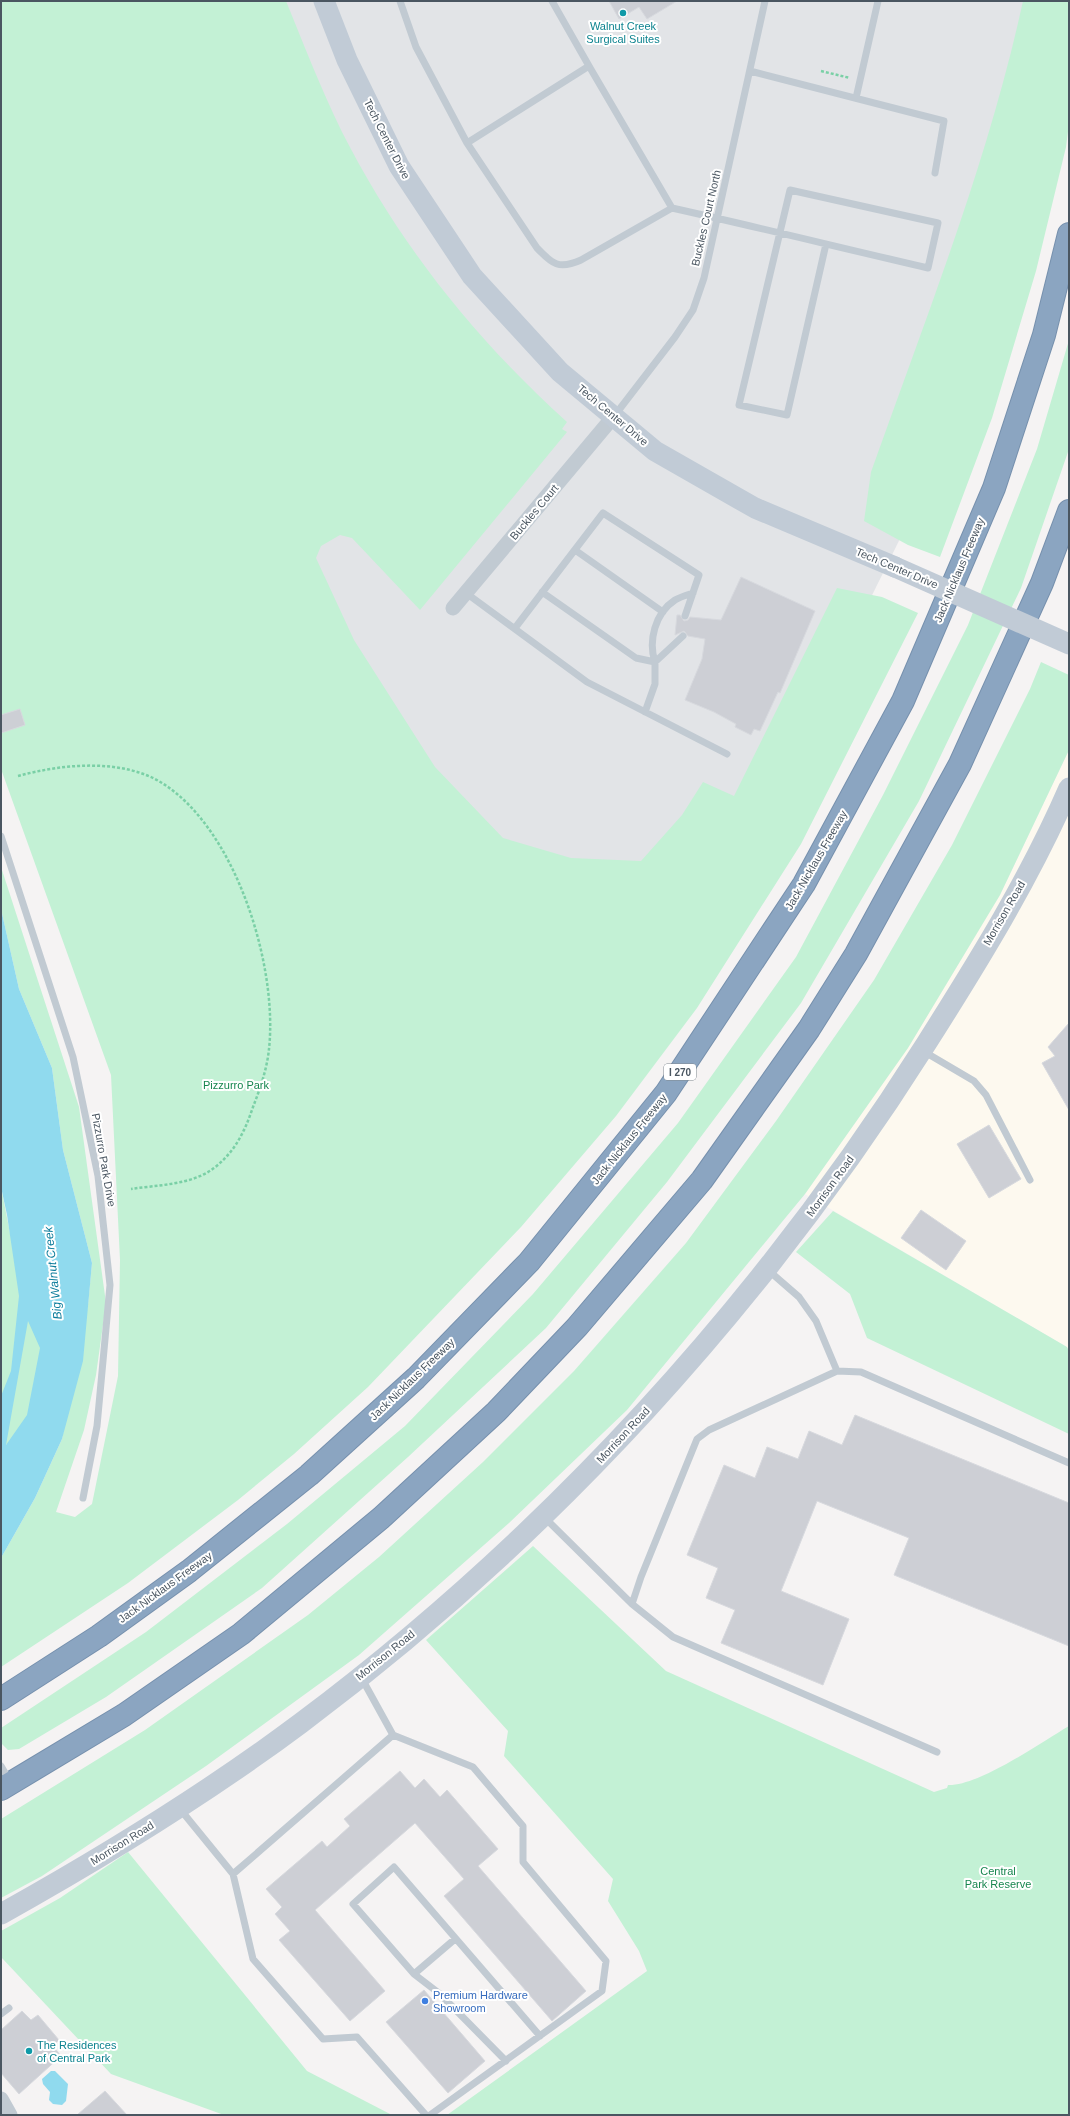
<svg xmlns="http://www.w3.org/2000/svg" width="1070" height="2116" viewBox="0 0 1070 2116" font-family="Arial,sans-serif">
<rect width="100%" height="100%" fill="#f5f3f3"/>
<!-- commercial -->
<path fill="#fdf9ef" d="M1069,750V1351L1067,1347L805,1194L908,1048L1000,895Z"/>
<!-- airport -->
<path fill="#e2e4e7" d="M1,1H1046L941,456L778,785L572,1066Z"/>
<!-- green -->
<path fill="#c3f1d5" d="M1,1H286C304,45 321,89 342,132C399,244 474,338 567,422L562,429L567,432L420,610L352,538L340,535L321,546L316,558L354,640L435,767L503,838L571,858L641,861L682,815L703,782L734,796L837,588L882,597L918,613L801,844L697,1008L616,1116L521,1227L368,1387L294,1454L238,1500L128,1583L1,1667V1558L35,1498L62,1439L88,1305L92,1263L63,1150L52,1068L19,989L1,909V867L79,1107L106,1303L96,1375L84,1430L56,1512L75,1517L92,1504L118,1376L120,1260L111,1075L1,769Z
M1023,1H1069V124L1066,147L1036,271L992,418L940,557L908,545L864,521L871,472C926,317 988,162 1023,1Z
M1069,340V449L1021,588L919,801L801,1003L667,1182L546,1328L408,1457L262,1588L106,1697L19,1749L8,1750L1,1743V1728L146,1632L287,1524L405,1426L533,1294L678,1123L796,957L883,795L968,625L1037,449Z
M1041,662L1069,675V750L1000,895L908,1048L805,1194L627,1410L509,1523L359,1655L206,1766L42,1876L1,1898V1819L145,1730L308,1615L379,1557L483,1462L574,1371L686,1243L776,1121L874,980L952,845L1030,689Z
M1,1187L10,1233L45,1346L34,1422L1,1449Z
M833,1211L1067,1347L1069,1351V1434L867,1338L850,1294L796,1252Z
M533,1546L666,1671L934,1792L947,1788L948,1785C979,1786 1040,1743 1069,1726V2115H447L647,1971L639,1951L608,1901L613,1879L504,1756L508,1731L426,1640Z
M128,1852L307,2071L392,2115H224L111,2074L1,1957V1931L60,1898Z"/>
<!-- water -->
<path fill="#90daee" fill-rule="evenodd" d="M1,909L19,989L52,1068L63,1150L92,1263L83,1361L62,1439L35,1498L1,1558V1396L11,1371L19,1296L7,1215L1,1187ZM28,1321L40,1348L27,1415L6,1445Z
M51,2071H55L68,2084L66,2101L62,2105L53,2104L49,2100L50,2092L43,2084L42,2079Z"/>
<!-- building -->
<path fill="#cdcfd5" stroke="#d7d9de" d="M609,1H677L647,19L639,7L619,19Z
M741,577L815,611L780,693L778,692L760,731L754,729L751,735L735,727L736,724L714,712L685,700L702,659L705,639L688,636L684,631L675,635L677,615H680L684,621L688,620L690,617L721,620Z
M20,709L25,725L1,733V715Z
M1069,1023V1110L1042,1063L1055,1056L1048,1047Z
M989,1125L1021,1179L989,1198L957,1144Z
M921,1210L966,1241L946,1270L901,1238Z
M855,1415L1069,1503V1646L894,1575L909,1538L817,1501L781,1591L849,1619L823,1685L721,1643L735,1610L706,1598L718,1568L687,1555L724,1465L755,1478L767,1447L798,1459L809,1431L842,1445Z
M400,1771L415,1788L424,1779L440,1797L447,1790L498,1849L478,1866L586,1991L552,2021L444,1896L464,1879L415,1823L315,1910L385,1991L350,2021L279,1940L290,1931L275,1914L282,1907L266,1889L322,1841L327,1847L350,1826L344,1819Z
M424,1990L485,2061L448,2093L386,2022Z
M22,2011L31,2020L38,2015L59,2040L53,2046L61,2056L19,2094L1,2073V2030Z
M105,2091L127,2115H77Z"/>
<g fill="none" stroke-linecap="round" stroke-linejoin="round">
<defs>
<path id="highway" d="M1,1699L99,1636L189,1571L309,1475L416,1378L529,1262L666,1093L804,884L903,701L994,488L1044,335L1069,234
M1,1789L124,1715L241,1634L381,1518L496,1412L577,1327L702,1180L809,1029L856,954L960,764L1042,583L1069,511"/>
</defs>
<!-- highway casing -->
<use href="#highway" stroke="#7690ad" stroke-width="24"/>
<!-- path -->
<path stroke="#7ad0a6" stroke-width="2.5" stroke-dasharray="3 2" stroke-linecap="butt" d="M821,71L850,78
M18,776C62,764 122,758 162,783C236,829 278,966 269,1049C267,1069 260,1089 253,1107C245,1131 235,1152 214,1168C192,1185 157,1185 131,1189"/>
<!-- lane -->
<path stroke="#c1cad2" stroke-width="7" d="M400,1L416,47L467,143
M552,1L589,66
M750,71L944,121L935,173
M856,98L878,1
M672,208L589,66L467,143L537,248C552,264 559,270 581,260L672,208C757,227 842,248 928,268L938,223L790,190L739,405L787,415L826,244
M615,415L675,337L693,310L704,278L765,1
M575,550L663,612
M542,592L636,658L655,662C648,641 655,613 675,600C680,597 687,595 693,593
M466,593L587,682L727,754
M515,628L603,513L699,575L685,616
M645,712L655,684V662L683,636
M1,836L73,1057L98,1176L110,1285L97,1426L83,1498
M923,1051L974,1081L986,1095L1030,1180
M768,1270L799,1297L816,1321L837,1371L861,1372L1069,1463
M544,1517L632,1604L641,1577L697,1439L709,1430L837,1371
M632,1604L673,1637L937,1752
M393,1735L473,1767L523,1826V1862L606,1961L602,1991L430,2115
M1,1766L10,1781
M180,1809L233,1874L393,1735L361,1677
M233,1874L253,1959L323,2039L357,2037L426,2115
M414,1974L455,1939
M1,2014L9,2008
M506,2061L440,1994L414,1974L353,1904L394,1867L540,2036"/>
<!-- street -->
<path stroke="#c1cad2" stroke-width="15" d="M453,608L614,416
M1,2099L10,2115"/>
<!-- secondary -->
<path stroke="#c1cbd6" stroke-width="21" d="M324,1L347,60L399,166L472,276L560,372L655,451L755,508L895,567
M1,1914C105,1856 206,1794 301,1723C549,1537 761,1305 926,1044C978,962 1030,878 1069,788"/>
<!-- highway -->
<use href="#highway" stroke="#8ba5c1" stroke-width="22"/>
<!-- secondary-bridge -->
<path stroke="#c1cbd6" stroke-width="21" d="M895,567L1069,644"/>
</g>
<!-- markers -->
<g fill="#0f9aa8" stroke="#fff" stroke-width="1.5">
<circle cx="623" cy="13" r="4"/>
<circle cx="29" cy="2051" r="4"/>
</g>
<circle fill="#3f7fe0" stroke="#fff" stroke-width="1.5" cx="425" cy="2001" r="4"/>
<g text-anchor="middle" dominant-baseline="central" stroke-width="4" stroke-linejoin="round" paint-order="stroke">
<!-- shield labels -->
<rect fill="#fff" stroke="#808990" stroke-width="1" x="664" y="1064" width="32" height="16" rx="3"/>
<g font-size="10" font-weight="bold" fill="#4a5661">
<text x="680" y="1072">I 270</text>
</g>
<!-- culture labels -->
<g font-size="11" fill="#0d838f" stroke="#fff">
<text x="623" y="26">Walnut Creek<tspan x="623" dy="13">Surgical Suites</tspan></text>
<text x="37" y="2045" text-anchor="start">The Residences<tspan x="37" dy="13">of Central Park</tspan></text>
</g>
<!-- street labels -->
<g font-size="11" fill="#4a5661" stroke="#fff">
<text transform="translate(387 139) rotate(63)">Tech Center Drive</text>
<text transform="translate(706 218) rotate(-77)">Buckles Court North</text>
<text transform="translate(613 415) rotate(40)">Tech Center Drive</text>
<text transform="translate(534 512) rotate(-50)">Buckles Court</text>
<text transform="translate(897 568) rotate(23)">Tech Center Drive</text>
<text transform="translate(959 570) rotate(-67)">Jack Nicklaus Freeway</text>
<text transform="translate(816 860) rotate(-60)">Jack Nicklaus Freeway</text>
<text transform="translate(1004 913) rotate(-60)">Morrison Road</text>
<text transform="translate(629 1139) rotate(-51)">Jack Nicklaus Freeway</text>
<text transform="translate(104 1160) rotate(80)">Pizzurro Park Drive</text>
<text transform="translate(830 1186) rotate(-54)">Morrison Road</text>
<text transform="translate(412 1379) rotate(-44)">Jack Nicklaus Freeway</text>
<text transform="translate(623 1435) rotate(-47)">Morrison Road</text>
<text transform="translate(165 1587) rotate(-36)">Jack Nicklaus Freeway</text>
<text transform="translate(385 1655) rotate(-39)">Morrison Road</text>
<text transform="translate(122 1843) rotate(-32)">Morrison Road</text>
</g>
<!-- park labels -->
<g font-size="11" fill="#17864f" stroke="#fff">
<text x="236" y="1085">Pizzurro Park</text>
<text x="998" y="1871">Central<tspan x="998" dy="13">Park Reserve</tspan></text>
</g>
<!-- shop labels -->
<g font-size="11" fill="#366cbe" stroke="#fff" text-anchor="start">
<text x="433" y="1995">Premium Hardware<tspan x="433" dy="13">Showroom</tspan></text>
</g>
<!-- water labels -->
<g font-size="12" font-style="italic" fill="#0c7c9b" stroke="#fff">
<text transform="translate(53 1273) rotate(-96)">Big Walnut Creek</text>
</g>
</g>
<!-- border -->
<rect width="1070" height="2116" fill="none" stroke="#4a5661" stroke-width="4"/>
</svg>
